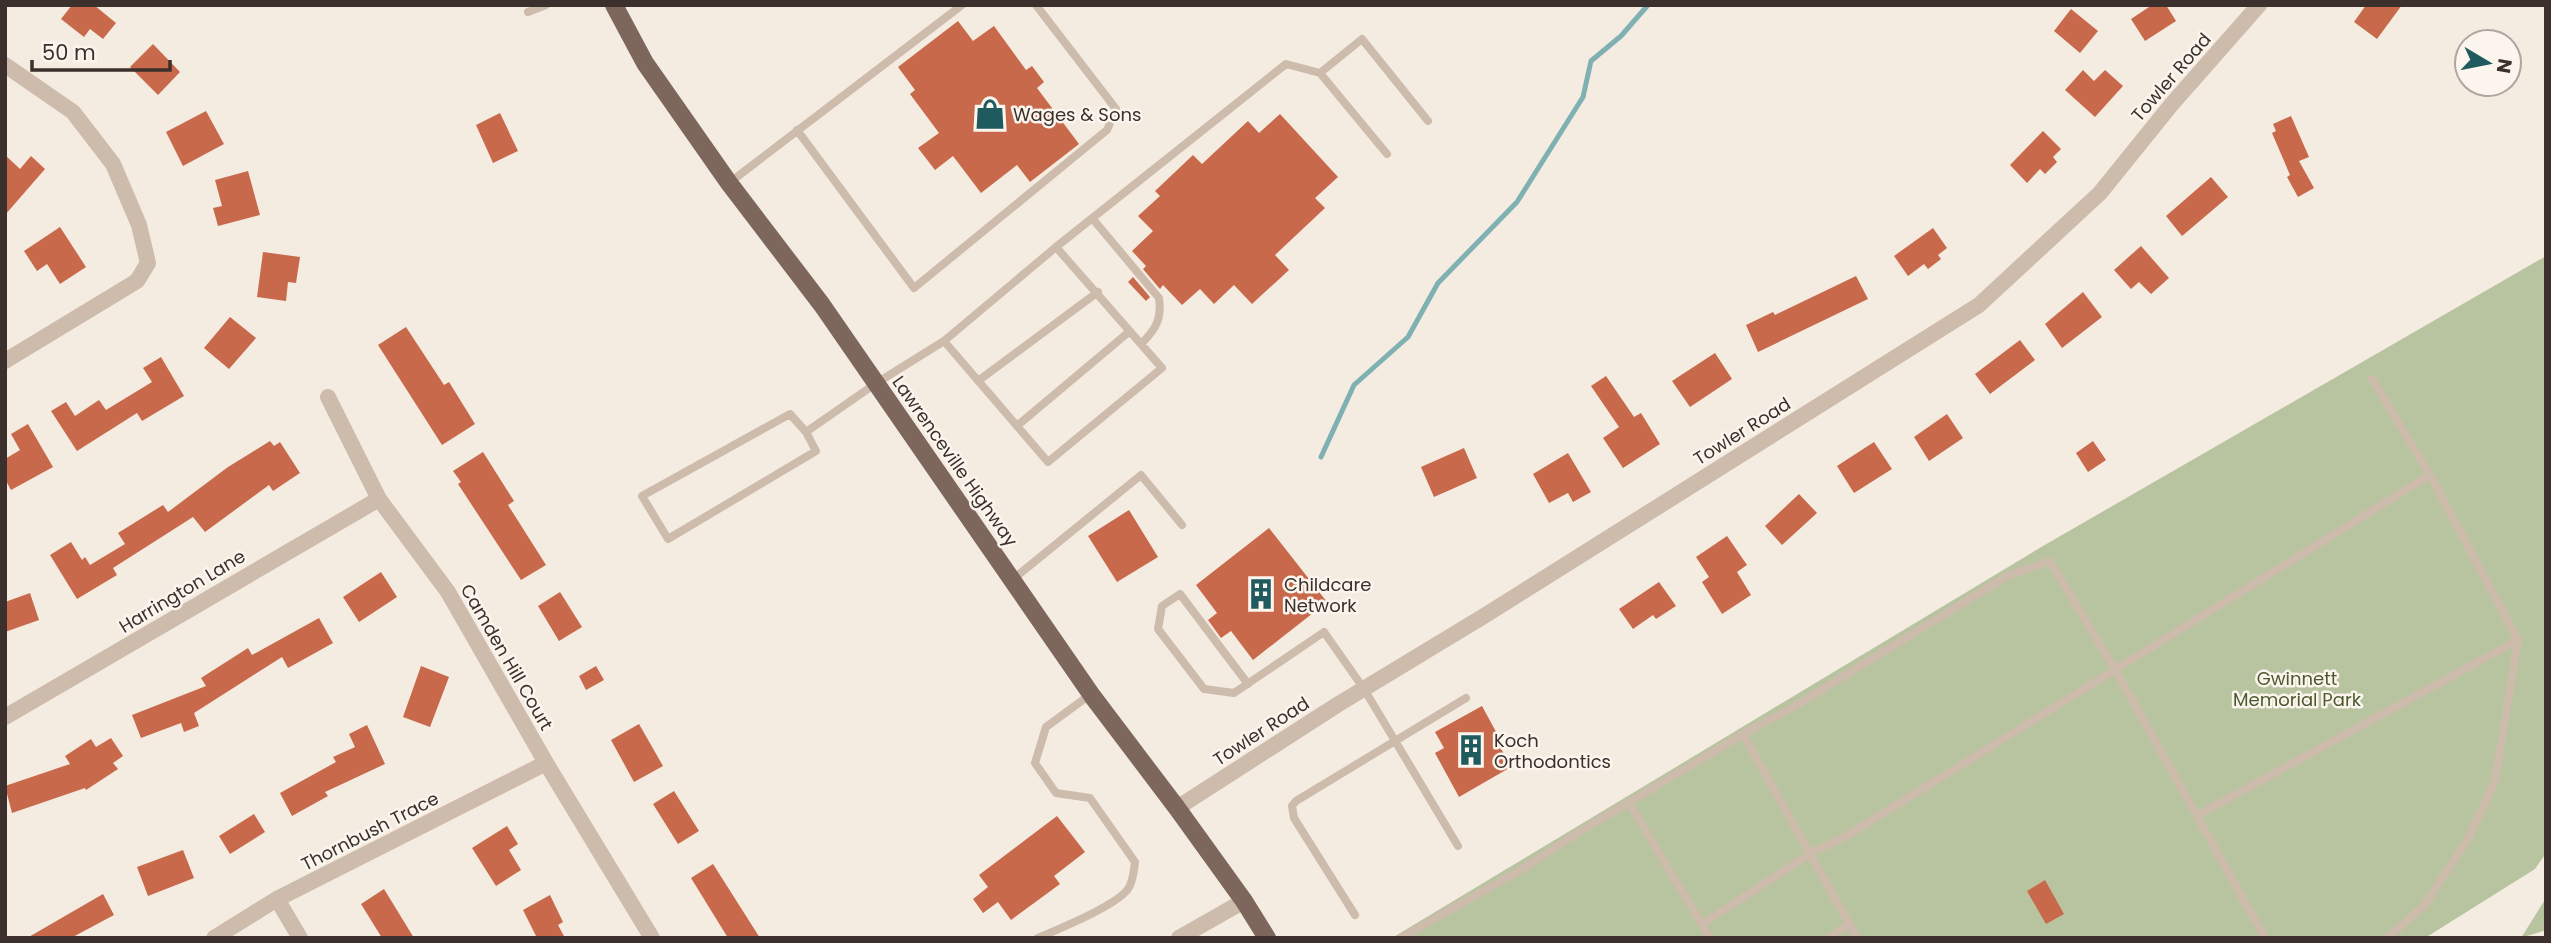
<svg xmlns="http://www.w3.org/2000/svg" width="2551" height="943" viewBox="0 0 2551 943" font-family="Poppins,sans-serif">
<rect width="100%" height="100%" fill="#f4ebe1"/>
<!-- green -->
<path fill="#b8c4a0" d="M2546,256V853L2535,869L2425,938H1392L2043,546Z
M2546,898V930L2521,938Z"/>
<g fill="none" stroke-linecap="round" stroke-linejoin="round">
<!-- stream -->
<path stroke="#7fb0b2" stroke-width="5" d="M1321,457L1354,385L1408,337L1438,283L1517,202L1583,97L1591,61L1621,36L1648,5"/>
</g>
<!-- building -->
<path fill="#c8694b" d="M72,5H94L116,23L103,39L90,29L84,37L61,19Z
M2152,5H2166L2176,21L2145,41L2131,19Z
M2366,5H2402L2377,39L2354,22Z
M2071,9L2098,31L2080,53L2054,31Z
M958,21L973,41L994,26L1026,70L1032,66L1044,82L1037,88L1079,144L1030,182L1017,165L981,193L953,156L935,170L918,148L939,133L910,94L915,90L898,67Z
M153,44L180,72L158,95L130,67Z
M2083,70L2094,81L2105,70L2123,86L2095,117L2065,90Z
M206,111L224,144L183,166L166,132Z
M500,113L518,151L493,163L476,125Z
M1280,114L1338,177L1315,198L1325,208L1275,255L1289,270L1252,304L1234,285L1214,304L1200,289L1182,305L1163,285L1160,289L1143,269L1146,266L1132,251L1153,231L1138,216L1160,196L1155,191L1193,155L1202,164L1248,121L1259,133Z
M2291,116L2309,157L2299,161L2314,188L2298,197L2287,177L2290,175L2272,133L2276,131L2273,124Z
M2043,131L2061,149L2053,157L2057,162L2045,174L2040,169L2027,183L2010,165Z
M5,155L20,169L31,156L45,169L5,215Z
M248,171L260,215L218,226L213,208L222,206L215,180Z
M2211,177L2228,197L2182,236L2166,216Z
M60,227L86,267L60,284L47,264L37,271L24,251Z
M1933,228L1947,248L1938,255L1941,259L1928,269L1924,264L1908,276L1894,256Z
M2141,246L2169,278L2151,294L2139,282L2131,289L2114,270Z
M263,252L300,257L296,283L288,282L286,301L257,297Z
M1856,276L1868,299L1758,352L1746,325L1773,312L1775,315Z
M1133,277L1150,297L1146,301L1128,282Z
M2083,292L2102,317L2062,348L2045,324Z
M230,317L256,338L229,369L204,348Z
M406,327L444,385L449,382L475,424L442,445L378,345Z
M2020,340L2035,360L1990,394L1975,374Z
M1715,353L1732,379L1690,407L1672,381Z
M161,357L184,396L142,421L137,413L77,451L51,411L66,402L75,416L99,400L106,410L152,382L143,368Z
M1606,376L1634,417L1641,413L1660,444L1623,468L1603,438L1619,427L1591,386Z
M1947,414L1963,438L1929,461L1914,437Z
M28,424L53,467L11,490L5,479V459L20,450L11,434Z
M270,441L274,446L280,442L300,473L273,491L269,485L205,532L193,517L113,568L117,575L77,599L50,555L71,542L82,560L85,557L90,565L125,544L118,533L163,505L168,512L228,467Z
M2093,441L2106,460L2088,472L2076,453Z
M1874,442L1892,469L1854,493L1837,466Z
M1464,448L1477,478L1434,497L1421,467Z
M483,452L514,501L508,505L546,565L521,580L458,484L461,482L453,471Z
M1568,453L1591,492L1573,502L1568,493L1549,503L1533,474Z
M1799,494L1817,513L1782,545L1765,526Z
M1129,510L1158,557L1117,582L1088,536Z
M1269,528L1327,602L1253,660L1231,631L1221,638L1208,620L1217,613L1196,585Z
M1727,536L1747,565L1737,572L1751,595L1722,614L1702,582L1709,577L1696,557Z
M381,572L397,597L359,622L343,597Z
M1659,582L1676,606L1656,619L1653,615L1633,629L1619,609Z
M560,592L582,627L559,641L538,606Z
M30,593L39,620L5,632V602Z
M319,618L333,643L288,668L282,657L194,713L199,726L184,732L181,723L141,738L132,715L206,686L201,678L248,648L252,655Z
M421,666L449,677L430,727L403,717Z
M596,666L604,680L586,690L579,676Z
M1482,706L1501,741L1498,743L1511,767L1459,797L1435,753L1444,748L1435,732Z
M639,724L663,766L634,782L611,740Z
M367,725L385,764L325,792L328,796L292,816L280,793L336,762L333,757L355,747L349,734Z
M111,738L123,756L113,763L118,769L86,790L85,788L12,813L5,786L70,764L65,756L91,739L96,747Z
M674,791L699,831L678,844L653,804Z
M254,814L265,832L230,854L219,836Z
M1057,816L1085,852L1054,876L1060,884L1011,920L998,902L983,913L973,899L988,887L979,875Z
M507,826L518,844L509,850L521,870L496,886L472,848Z
M183,850L194,878L148,896L137,867Z
M713,864L760,938H728L691,878Z
M2045,880L2064,914L2046,924L2027,891Z
M384,889L414,938H382L361,904Z
M103,894L114,915L71,938H27Z
M550,895L563,922L558,925L565,938H537L523,910Z"/>
<g fill="none" stroke-linecap="round" stroke-linejoin="round">
<!-- lane -->
<path stroke="#cdbbac" stroke-width="8" d="M528,12L546,5
M1320,73L1387,154
M797,130L914,288L1107,130L1116,109L1036,5
M729,183L962,5
M1092,218L1159,298C1162,319 1156,329 1141,344
M1056,247L1286,64L1320,73L1362,39L1428,121
M2372,379L2430,475L2518,640L2495,781L2468,839L2424,906L2387,938
M978,381L1098,292
M1017,426L1130,331
M806,432L790,414L642,496L668,539L816,451L806,432L875,384L944,341L1048,462L1162,368L1056,247L944,341
M1012,580L1141,475L1182,525
M1248,684L1180,594L1162,606L1158,629L1204,689L1234,693L1324,632L1364,689L1458,846
M1743,734L1857,938
M1629,803L1710,938
M2198,815L2518,640
M1355,915L1294,818L1292,806L1296,801L1466,698
M1702,924L1811,853L1843,838L2430,475
M1038,938C1058,929 1116,906 1128,889C1133,882 1134,871 1135,862L1090,798L1056,793L1035,763L1046,727L1091,694
M1401,938L1527,866L1571,837L1743,734L1790,709L2007,576L2050,561L2116,671L2265,938
M1828,938L1849,924"/>
<!-- street -->
<path stroke="#cdbbac" stroke-width="16" d="M5,65L73,112L113,164L139,225L148,263L137,281L5,361
M328,397L379,499L448,592L546,763L652,938
M5,717L379,499
M1177,808L1337,705L1484,616L1979,305L2100,193L2171,105L2259,5
M277,899L300,938
M214,938L277,899L546,763
M1179,938L1244,901"/>
<!-- primary -->
<path stroke="#7d675c" stroke-width="18" d="M614,5L645,63L729,183L822,305L1093,697L1177,808L1244,901L1267,938"/>
</g>
<!-- icons -->
<defs>
<symbol id="shop-bare" viewBox="-9 -9 18 18"><path d="M-5-2.5h2.3a2.7 3.5 0 0 1 5.4 0H5L5.5 6h-11ZM-1.5-2.5h3a1.5 2.3 0 0 0-3 0Z" fill="#1f5a5e" stroke="#fbf5ee" stroke-width="2.5" paint-order="stroke"/></symbol>
<symbol id="building-bare" viewBox="-9 -9 18 18"><path d="M-4-6H4V6H1V3H-1V6H-4ZM-2.5-4.3h1.7v1.8h-1.7ZM.8-4.3h1.7v1.8H.8ZM-2.5-1h1.7V.8h-1.7ZM.8-1h1.7V.8H.8Z" fill="#1f5a5e" stroke="#fbf5ee" stroke-width="2.5" paint-order="stroke"/></symbol>
</defs>
<g fill-rule="evenodd">
<use href="#shop-bare" x="968" y="92" width="44" height="44"/>
<use href="#building-bare" x="1239" y="572" width="44" height="44"/>
<use href="#building-bare" x="1449" y="728" width="44" height="44"/>
</g>
<g text-anchor="middle" dominant-baseline="central" stroke-width="5" stroke-linejoin="round" paint-order="stroke">
<!-- street labels -->
<g font-size="18" fill="#3b302b" stroke="#fbf5ee">
<text transform="translate(2171 77) rotate(-49)">Towler Road</text>
<text transform="translate(1742 431) rotate(-32)">Towler Road</text>
<text transform="translate(955 461) rotate(55)">Lawrenceville Highway</text>
<text transform="translate(182 591) rotate(-31)">Harrington Lane</text>
<text transform="translate(507 657) rotate(60)">Camden Hill Court</text>
<text transform="translate(1261 731) rotate(-33)">Towler Road</text>
<text transform="translate(370 831) rotate(-27)">Thornbush Trace</text>
</g>
<!-- poi labels -->
<g font-size="18" fill="#3b302b" stroke="#fbf5ee" text-anchor="start">
<text x="1013" y="114">Wages &amp; Sons</text>
<text x="1284" y="584">Childcare<tspan x="1284" dy="21">Network</tspan></text>
<text x="1494" y="740">Koch<tspan x="1494" dy="21">Orthodontics</tspan></text>
</g>
<!-- park labels -->
<g font-size="18" fill="#4a5a2e" stroke="#fbf5ee">
<text x="2297" y="678">Gwinnett<tspan x="2297" dy="21">Memorial Park</tspan></text>
</g>
</g>
<!-- border -->
<rect width="2551" height="943" fill="none" stroke="#3b302b" stroke-width="14"/>
<!-- north arrow -->
<g transform="translate(2488 63) rotate(100)"><circle r="33" fill="#fbf5ee" stroke="#aea6a0" stroke-width="2"/>
<path d="M0-5L12 26L0 18L-12 26Z" fill="#1f5a5e"/>
<text y="-10" font-size="19" font-weight="bold" text-anchor="middle" fill="#3b302b">N</text>
</g>
<!-- scale -->
<path d="M32 60v10h138v-10" fill="none" stroke="#3b302b" stroke-width="3.5"/>
<text x="42" y="60" font-size="21" fill="#3b302b" stroke="#fbf5ee" stroke-width="5" paint-order="stroke">50 m</text>
</svg>
